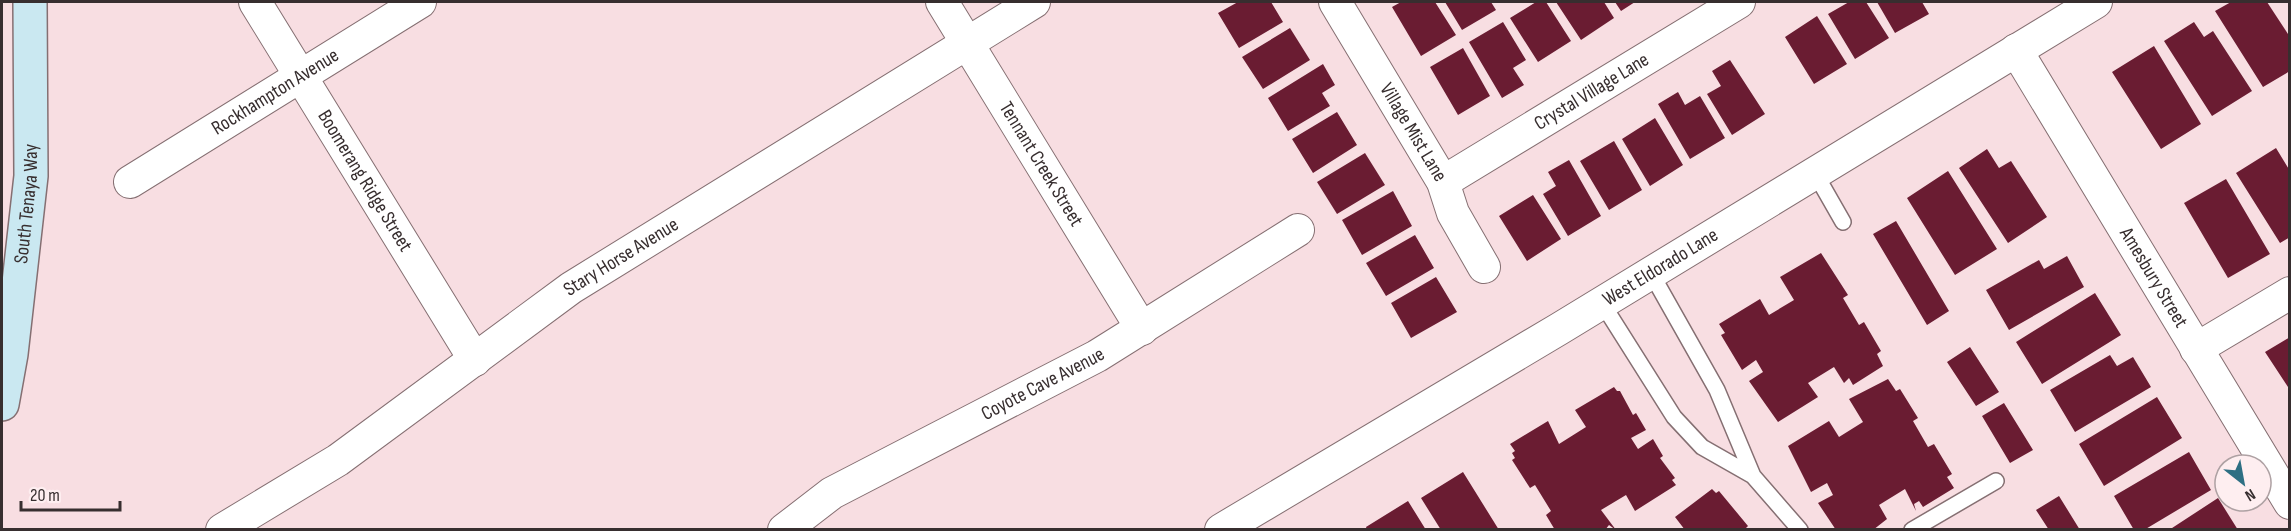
<svg xmlns="http://www.w3.org/2000/svg" width="2291" height="531" viewBox="0 0 2291 531" font-family="'Sofia Sans Condensed',sans-serif">
<rect width="100%" height="100%" fill="#f8dee2"/>
<!-- building -->
<path fill="#6a1c32" d="M1238,2H1271L1283,22L1239,48L1218,13Z
M1401,2H1435L1456,35L1421,56L1392,7Z
M1445,2H1491L1496,10L1462,30Z
M1536,2H1546L1571,41L1538,62L1510,18Z
M1556,2H1604L1614,18L1581,40Z
M1615,2H1635L1621,11Z
M1849,2H1866L1889,38L1855,59L1828,14Z
M1877,2H1922L1929,14L1895,33Z
M2231,2H2267L2290,37V71L2263,87L2215,11Z
M1817,16L1847,64L1814,84L1785,37Z
M1503,22L1526,60L1513,68L1524,85L1502,98L1469,42Z
M2194,22L2204,37L2213,31L2252,91L2212,116L2164,41Z
M1290,28L1310,60L1263,89L1242,57Z
M2154,46L2201,124L2161,149L2112,72Z
M1463,48L1490,96L1458,115L1430,67Z
M1730,60L1765,114L1732,135L1707,94L1721,86L1712,71Z
M1323,64L1335,85L1322,93L1330,106L1288,131L1268,98Z
M1678,92L1685,105L1700,96L1725,138L1690,159L1658,104Z
M1337,112L1357,145L1313,173L1292,139Z
M1655,118L1683,165L1650,186L1622,139Z
M1614,141L1642,190L1609,210L1580,161Z
M2276,148L2290,171V237L2280,243L2236,173Z
M1987,149L1999,168L2011,161L2047,217L2008,243L1959,168Z
M1365,153L1385,185L1337,214L1317,182Z
M1569,160L1601,216L1568,236L1543,194L1556,186L1548,172Z
M1948,171L1997,249L1955,275L1907,198Z
M2226,179L2270,254L2228,278L2184,203Z
M1393,191L1412,226L1362,255L1342,220Z
M1533,195L1561,239L1527,261L1499,216Z
M1896,221L1949,311L1927,325L1873,234Z
M1415,235L1434,268L1386,296L1366,263Z
M1821,253L1848,295L1843,298L1859,325L1864,322L1881,351L1877,354L1883,366L1853,385L1849,378L1844,383L1834,367L1808,383L1818,397L1778,422L1749,381L1763,372L1756,360L1742,370L1721,335L1725,333L1719,324L1760,299L1769,315L1794,300L1780,277Z
M2067,256L2084,287L2009,330L1986,290L2039,260L2044,269Z
M1436,277L1457,312L1411,338L1391,303Z
M2095,293L2121,335L2042,384L2016,342Z
M2290,337V390L2265,352Z
M1970,347L1999,392L1976,406L1947,362Z
M2110,355L2117,366L2133,357L2151,387L2075,432L2050,390Z
M1888,379L1896,391L1900,389L1918,418L1913,421L1928,447L1934,444L1952,474L1947,477L1954,488L1923,507L1919,501L1914,504L1916,511L1905,489L1879,505L1887,519L1873,530H1836L1818,503L1833,495L1827,483L1811,492L1788,446L1829,421L1839,437L1863,422L1849,399Z
M1614,387L1617,391H1620L1633,415L1636,413L1646,430L1631,438L1638,449L1653,439L1663,456L1660,458L1675,478L1672,480L1676,485L1635,511L1626,495L1601,510L1616,530L1609,525L1605,530H1555L1546,515L1551,511L1535,485L1530,488L1512,460L1515,458L1512,453L1515,451L1510,444L1548,421L1559,444L1586,427L1575,410Z
M2157,397L2182,438L2104,486L2079,444Z
M2004,403L2033,450L2010,463L1982,416Z
M2189,452L2211,490L2144,530H2134L2114,496Z
M1463,472L1499,530H1441L1421,498Z
M1712,489L1716,493L1719,491L1748,526L1744,530H1685L1675,517Z
M2059,496L2080,530H2049L2036,510Z
M2218,498L2238,530H2169Z
M1408,501L1426,530H1367L1366,527Z"/>
<g fill="none" stroke-linecap="round" stroke-linejoin="round">
<defs>
<path id="lane" d="M1815,173L1843,222
M1651,273L1717,390L1753,476
M1602,303L1674,417L1702,447L1753,476L1800,530
M1912,530L1996,481"/>
<g id="street">
<path id="s1" d="M255,2L475,360"/>
<path id="s2" d="M942,2L1142,329"/>
<path id="s3" d="M1335,2L1443,182L1453,213L1484,267"/>
<path id="s4" d="M2016,50L2290,503"/>
<path id="s5" d="M130,182L420,2"/>
<path id="s6" d="M1443,182L1739,2"/>
<path d="M2196,349L2290,293"/>
<path id="s7" d="M222,530L338,460L571,288L1034,2"/>
<path id="s8" d="M784,530L832,493L1097,356L1298,230"/>
<path id="s9" d="M1221,530L1559,329L2096,2"/>
</g>
<g id="secondary">
<path id="s10" d="M2,404L11,354L31,176L30,2"/>
</g>
</defs>
<!-- lane casing -->
<use href="#lane" stroke="#856f72" stroke-width="18"/>
<!-- street casing -->
<use href="#street" stroke="#856f72" stroke-width="34"/>
<!-- secondary casing -->
<use href="#secondary" stroke="#856f72" stroke-width="36"/>
<!-- lane -->
<use href="#lane" stroke="#fff" stroke-width="15"/>
<!-- street -->
<use href="#street" stroke="#fff" stroke-width="32"/>
<!-- secondary -->
<use href="#secondary" stroke="#cae8f1" stroke-width="33"/>
</g>
<g text-anchor="middle" dominant-baseline="central" stroke-width="6" stroke-linejoin="round" paint-order="stroke">
<!-- street labels -->
<g font-size="20" fill="#372e2f" stroke="#feeef0">
<text stroke="none"><textPath href="#s5" startOffset="171">Rockhampton Avenue</textPath></text>
<text stroke="none"><textPath href="#s6" startOffset="174">Crystal Village Lane</textPath></text>
<text stroke="none"><textPath href="#s3" startOffset="152">Village Mist Lane</textPath></text>
<text stroke="none"><textPath href="#s2" startOffset="190">Tennant Creek Street</textPath></text>
<text stroke="none"><textPath href="#s1" startOffset="210">Boomerang Ridge Street</textPath></text>
<text stroke="none"><textPath href="#s10" startOffset="202">South Tenaya Way</textPath></text>
<text stroke="none"><textPath href="#s7" startOffset="484">Stary Horse Avenue</textPath></text>
<text stroke="none"><textPath href="#s9" startOffset="512">West Eldorado Lane</textPath></text>
<text stroke="none"><textPath href="#s4" startOffset="266">Amesbury Street</textPath></text>
<text stroke="none"><textPath href="#s8" startOffset="298">Coyote Cave Avenue</textPath></text>
</g>
</g>
<!-- border -->
<rect width="2291" height="531" fill="none" stroke="#372e2f" stroke-width="6"/>
<!-- north arrow -->
<g transform="translate(2243 483) rotate(149)"><circle r="28" fill="#feeef0" stroke="#aea1a3" stroke-width="1.5"/>
<path d="M0-4.5L10 22L0 15L-10 22Z" fill="#2e6f83"/>
<text y="-9" font-size="16" font-weight="bold" text-anchor="middle" fill="#372e2f">N</text>
</g>
<!-- scale -->
<path d="M21 501v9h99v-9" fill="none" stroke="#372e2f" stroke-width="3"/>
<text x="30" y="501" font-size="18" fill="#372e2f" stroke="#feeef0" stroke-width="4.5" paint-order="stroke">20 m</text>
</svg>
